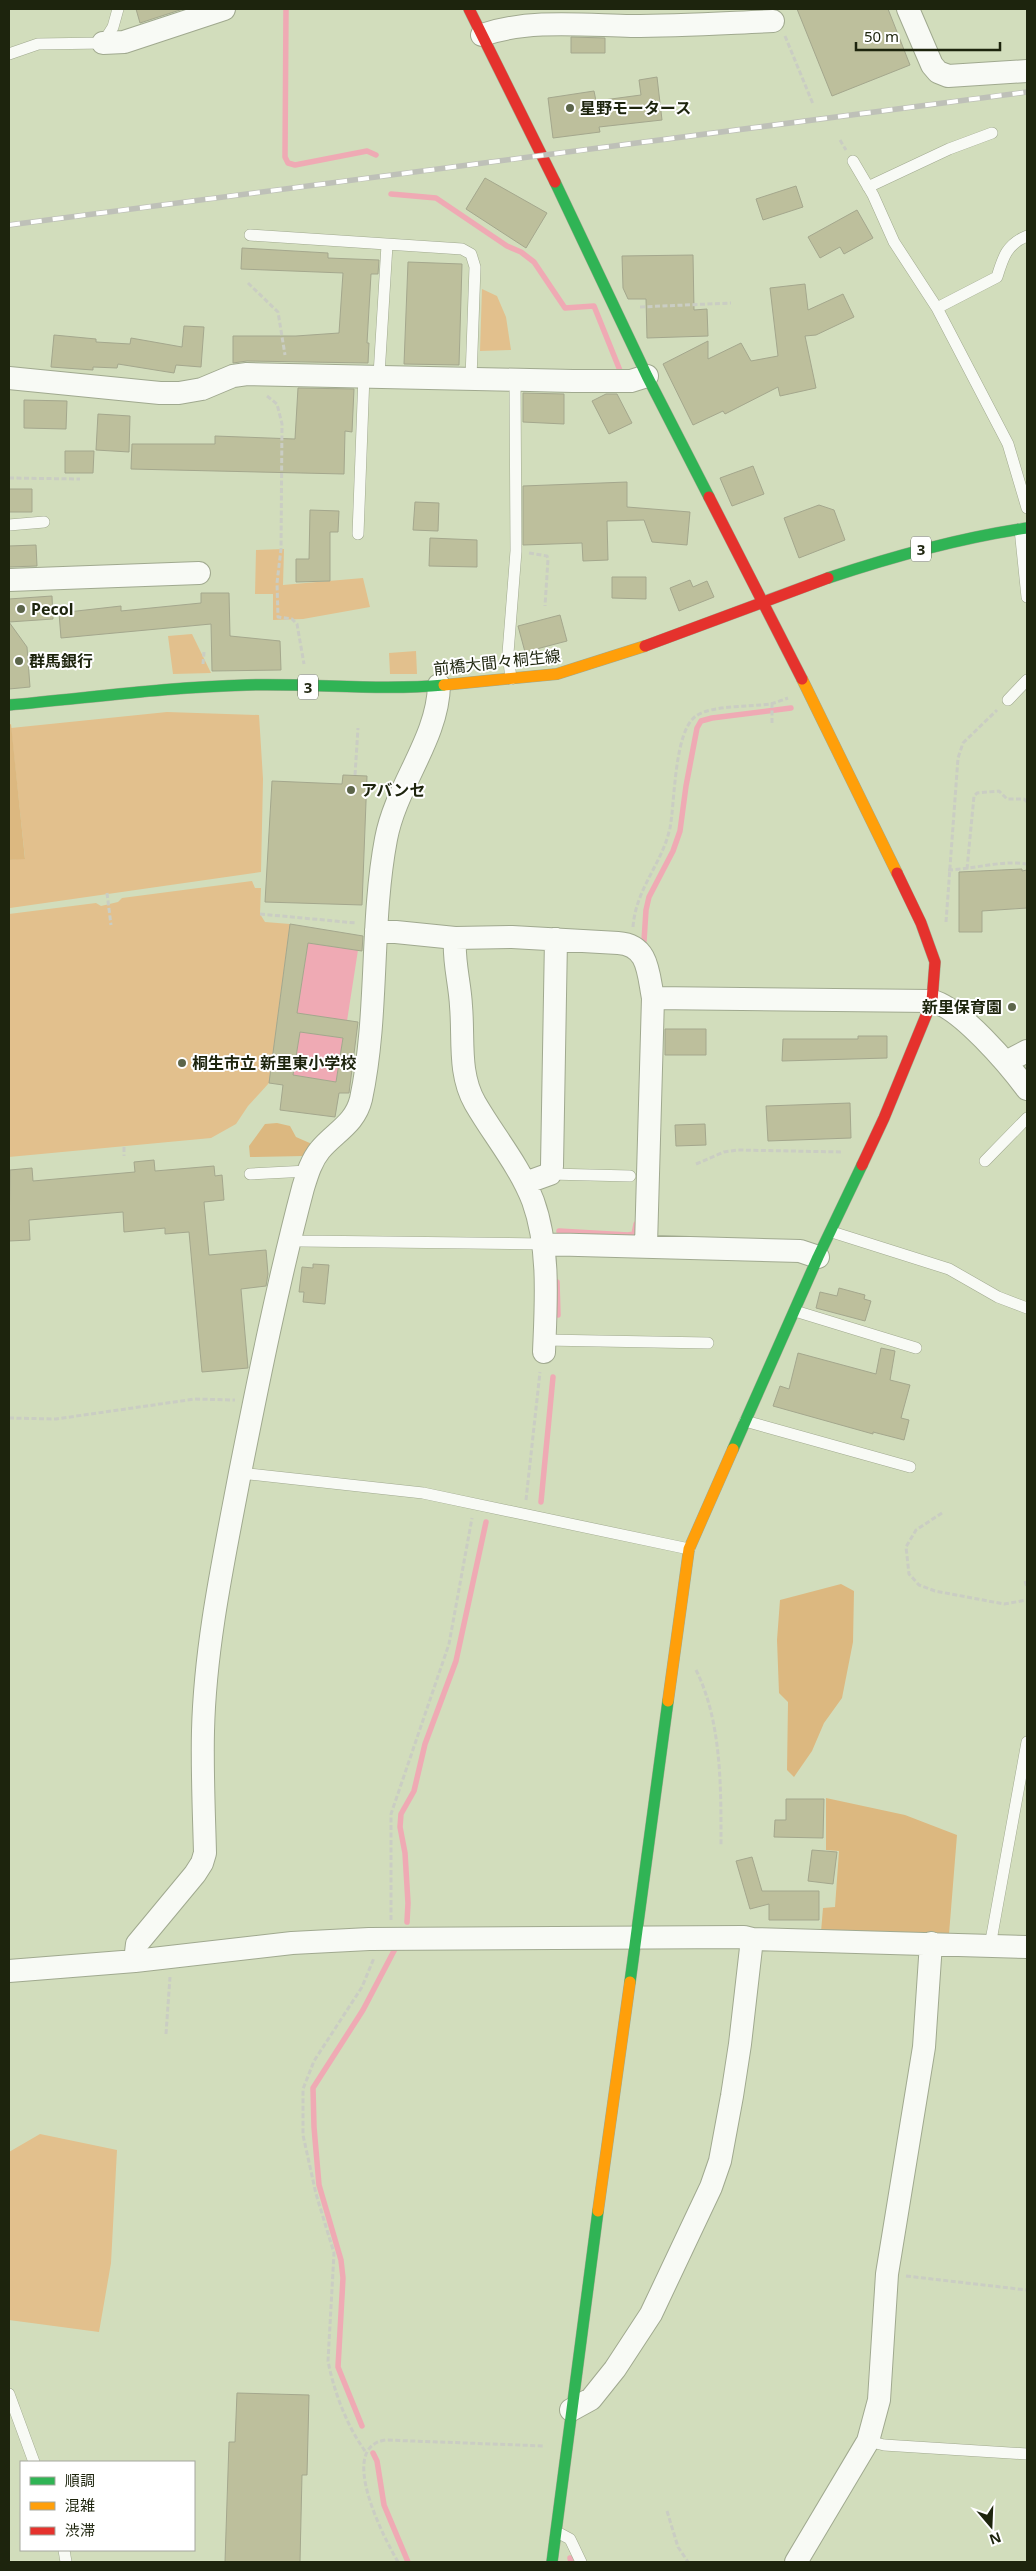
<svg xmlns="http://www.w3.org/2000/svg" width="1036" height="2571" viewBox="0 0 1036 2571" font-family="'Noto Sans','Noto Sans JP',sans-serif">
<rect width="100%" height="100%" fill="#d2ddbc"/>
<!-- green -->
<path fill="#e2c08d" d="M482,289L497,296L506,317L511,350L480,351Z
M284,549L283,585L363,578L370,607L303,619L273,620V594H255L256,550Z
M192,634L211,673L173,674L168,636Z
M416,651L417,674H390L389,653Z
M167,712L259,715L263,779L261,872L10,908L9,860L25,858L11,728Z
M252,881L255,888H261L260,914L265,922L290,924L269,1083L248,1106L236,1124L211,1138L9,1157V914L96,903L101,906L118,902L122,898Z
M40,2134L117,2150L111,2263L99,2332L9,2320V2152Z"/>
<!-- forest -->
<path fill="#dcb880" d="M11,724L25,859L9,860V725Z
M277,1123L290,1126L296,1137L312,1144L304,1156L250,1157L249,1146L265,1124Z
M841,1584L854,1591L853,1642L842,1698L824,1723L812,1751L794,1777L787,1770L788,1702L779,1693L777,1640L780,1600Z
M826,1798L905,1815L957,1835L949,1934L821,1932L823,1908L835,1907L839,1851L826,1850Z"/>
<!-- water -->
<path fill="#efaab4" d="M308,943L358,950L347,1021L297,1013Z
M300,1032L343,1038L336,1082L293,1075Z"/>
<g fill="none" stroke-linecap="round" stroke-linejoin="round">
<!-- stream -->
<path stroke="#efaab4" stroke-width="5.5" d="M286,9L285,157L288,163L295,165L367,151L376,155
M391,194L436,198L507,246L521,252L534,262L565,308L594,306L621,373
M644,941L646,910L649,897L673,851L680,831L686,786L697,728L701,721L712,718L791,708
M559,1231L628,1235L634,1234L636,1224
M557,1282L558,1315
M541,1502L553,1377
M407,1922L408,1903L405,1853L400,1827L401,1814L414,1791L425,1744L456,1661L486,1522
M362,2426L338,2367L343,2278L341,2260L319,2185L314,2127L313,2088L363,2010L396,1947
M373,2453L377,2461L384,2505L408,2562
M570,2558L571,2562"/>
</g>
<!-- building -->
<path fill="#bdbf9c" stroke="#a4a78d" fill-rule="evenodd" d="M136,9H183L140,23Z
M797,9H888L910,65L832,96Z
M571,37L605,38V53H571Z
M657,77L662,120L599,127L600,132L553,138L548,98L594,91L596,101L641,95L639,80Z
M485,178L547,213L526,248L466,209Z
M796,186L803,207L763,220L756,199Z
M857,210L873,238L844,254L840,247L820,258L808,237Z
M242,248L328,253V258L379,260L378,274H371L367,343H369L368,363L247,361L233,363V336H296L339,333L343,273L241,269Z
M693,255L694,310L707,309L708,336L647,338L646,299H628L623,288L622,256Z
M408,262L462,264L459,365L404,364Z
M805,284L808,310L843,294L854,317L816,335L805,336L816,388L780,396L778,387L725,414L723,411L693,425L663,364L708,341V359L741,343L751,361L778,356L770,288Z
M184,326L204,327L201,367L176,365L174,373L118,364L117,368L93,367V370L51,367L54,335L96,339V342L130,344L131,338L182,347Z
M298,388L354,389L352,432L345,431L344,474L131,469L132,444H215V436L295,439Z
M523,393L564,394V424L523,422Z
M606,394H617L632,423L609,434L592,401Z
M24,400L67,401L66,429L24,428Z
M98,414L130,416L129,452L96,450Z
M65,451H94L93,473H65Z
M753,466L764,494L732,506L720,478Z
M627,482V507L690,512L687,545L652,542L644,520L607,521L608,560L583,561L582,543L523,545V486Z
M9,489H32V512H9Z
M415,502L439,503L438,531L413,530Z
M819,505L834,510L845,540L799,558L784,518Z
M310,510L339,511L338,532H330V581L296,582V559H309Z
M430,538L477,540V567L429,566Z
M36,545L37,566L9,567V546Z
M612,577H646V599L612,598Z
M690,580L693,587L707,581L714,597L679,611L670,588Z
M201,593H229L230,636L280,641L281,670L212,671L211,624L61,638L59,613L121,606V611L201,603Z
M52,596L53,619L9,622L27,647L30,687L9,689V599Z
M560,615L567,641L525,652L518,626Z
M343,775L367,776L362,905L265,902L272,781L342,784Z
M1022,869V871L1027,870V908L982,911V932H959V872Z
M290,924L363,936L362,951L308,943L297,1013L358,1022L349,1093H339L335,1117L280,1110L283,1085L269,1083ZM300,1032L343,1038L336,1082L293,1075Z
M665,1029H706V1055H665Z
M858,1036H887V1058L782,1061L783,1039H858Z
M850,1103L851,1138L768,1141L766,1106Z
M705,1124L706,1145L676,1146L675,1125Z
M154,1160L155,1171L214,1166L215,1176L222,1175L224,1200L204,1202L209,1255L266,1250L268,1274L266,1286L241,1289L248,1368L202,1372L189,1232L165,1234V1228L124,1232L123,1212L29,1220L30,1240L9,1241L10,1170L32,1168L33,1181L135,1172L134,1162Z
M313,1264L329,1265L325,1304L303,1302L304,1292H299L302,1267L313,1268Z
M839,1288L865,1295L864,1299L871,1301L865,1321L816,1308L820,1292L837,1296Z
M881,1348L895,1351L890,1380L910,1385L901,1418L909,1420L904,1440L873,1432V1434L773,1406L780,1386L789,1389L798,1353L876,1374Z
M786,1799H824L823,1838L774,1837L775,1820H786Z
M812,1850L837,1852L833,1884L808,1881Z
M752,1857L762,1891H819V1920H769V1904L750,1909L736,1861Z
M237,2393L309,2395L307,2475H302L300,2562H225L229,2442H235Z"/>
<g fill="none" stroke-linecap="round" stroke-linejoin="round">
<defs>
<path id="lane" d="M9,54L38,44L103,43L113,27L118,9
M853,161L873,195L894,242L937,308L1008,444L1027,508
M868,187L949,149L992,133
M250,235L462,249L471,254L475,267L471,378
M937,308L997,277C1003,257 1007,244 1027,236
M379,375L387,245
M9,525L44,522
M1020,529L1027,597
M358,534L364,375
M511,679L508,653L516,551L515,379
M1008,700L1027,680
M985,1161L1027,1118
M250,1174L308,1171
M550,1174L630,1176
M832,1232L949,1269L998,1297L1027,1308
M290,1238L301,1241L542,1244
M795,1311L916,1348
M545,1340L708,1343
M745,1421L910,1467
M240,1473L423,1493L689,1549
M990,1946L1027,1742
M9,2394L34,2462
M868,2441L884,2445L1027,2454
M557,2532L570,2539L581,2562
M64,2550L66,2562"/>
<path id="street" d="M908,9L932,65L938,72L948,76L1027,71
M482,35C529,19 582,25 631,26C678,26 725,23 773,21
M103,43L124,42L224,9
M9,378L160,393H179L202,389L233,376L247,374L573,381H631L647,376
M9,580L199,573
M376,930L455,938L512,937L618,943C649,945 648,973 653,998L646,1245
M455,938C453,961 460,983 461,1006C464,1039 458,1073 475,1103C494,1136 519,1165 533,1201C550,1248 546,1303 544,1352
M653,998L932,1001C961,1008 1009,1065 1027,1089
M1006,1062L1027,1051
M525,1183L550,1174L552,1166L556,939
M542,1244L800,1251L818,1257
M135,1961L137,1944L195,1874L202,1863L205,1853C204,1813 202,1772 203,1731C205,1645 224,1558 240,1473C259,1377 278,1283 303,1188C307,1175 311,1161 320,1150C335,1132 355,1124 361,1099C379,1014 370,924 386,839C396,785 438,739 439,685
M9,1971L135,1961L292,1943L369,1939L744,1937L752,1939L1027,1947
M571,2410L591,2399L615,2369L651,2314L711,2187L720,2161L732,2096L740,2044L752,1939
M796,2562L868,2441L879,2400L887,2274L924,2047L931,1943"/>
<path id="fast" d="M555,182L647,376L709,497
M828,578C894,556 958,538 1027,528
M9,705C88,698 168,687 247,685C313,683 378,691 444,685
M733,1449L818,1257L862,1165
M630,1982L668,1701
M552,2562L598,2211"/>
<path id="slow" d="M802,679L897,873
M444,685L557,674L645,646
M668,1701L689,1549L733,1449
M598,2211L630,1982"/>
<path id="jam" d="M469,9L555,182
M709,497L802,679
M645,646L828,578
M862,1165L884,1118L932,1001L935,962L921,923L897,873"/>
</defs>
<!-- lane casing -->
<use href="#lane" stroke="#a0a98f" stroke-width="12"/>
<!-- street casing -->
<use href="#street" stroke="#a0a98f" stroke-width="24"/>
<!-- fast casing -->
<use href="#fast" stroke="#a0a98f" stroke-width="12"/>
<!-- slow casing -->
<use href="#slow" stroke="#a0a98f" stroke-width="12"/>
<!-- jam casing -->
<use href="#jam" stroke="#a0a98f" stroke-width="12"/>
<!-- path -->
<path stroke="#cacdc3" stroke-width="3" stroke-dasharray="5 2.5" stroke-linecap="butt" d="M785,36L813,104
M840,140L846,150
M248,283L278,312L285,355
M640,307L731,303
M267,396L277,404L282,424L281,549L277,583L278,617L292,619L297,624L304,664
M9,478L80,479
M529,553L547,556L548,559L545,606
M203,664L204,652
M772,703V723
M355,775L358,728
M967,869L974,796L977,793L999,791L1007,799H1024L1027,802
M948,870C975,869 1001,860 1027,864
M107,893L111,925
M260,914L356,923
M946,922L958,758L963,743L997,710
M633,927C636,888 662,864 670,828C675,802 674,731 696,716C711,705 751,707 770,704C776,703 782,700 788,698
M124,1147V1156
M696,1164L724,1152L738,1150L843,1152
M9,1418L56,1419L195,1399L235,1400
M526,1500L540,1372
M942,1513L916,1530L906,1547L909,1574L919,1585L935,1591L1004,1604L1027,1600
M1025,1581L1027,1587
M696,1670C722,1722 721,1789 721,1846
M391,1920V1814L449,1644L472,1518
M166,2034L170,1977
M906,2276L1027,2290
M365,2451C347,2426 334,2392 328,2361L334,2253L316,2194L303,2135V2089L314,2061L362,1987L374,1958
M667,2511L678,2547L688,2562
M398,2562C384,2538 336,2446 386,2440L545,2446"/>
<!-- lane -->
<use href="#lane" stroke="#f8faf5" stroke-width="11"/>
<!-- street -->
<use href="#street" stroke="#f8faf5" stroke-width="22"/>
<!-- fast -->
<use href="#fast" stroke="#30b455" stroke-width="11"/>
<!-- slow -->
<use href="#slow" stroke="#ff9f0a" stroke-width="11"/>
<!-- jam -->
<use href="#jam" stroke="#e5322d" stroke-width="11"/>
<defs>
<path id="rail" d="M9,225L1027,92"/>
</defs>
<!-- rail casing -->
<use href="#rail" stroke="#bec0b8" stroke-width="5.5"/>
<!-- rail -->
<use href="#rail" stroke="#fff" stroke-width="4" stroke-dasharray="11" stroke-linecap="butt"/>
</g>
<!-- markers -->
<g fill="#5c654a" stroke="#fff" stroke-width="2">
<circle cx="570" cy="108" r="5"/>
<circle cx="21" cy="609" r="5"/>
<circle cx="19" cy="661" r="5"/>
<circle cx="351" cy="790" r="5"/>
<circle cx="1012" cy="1007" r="5"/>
<circle cx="182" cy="1063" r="5"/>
</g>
<g text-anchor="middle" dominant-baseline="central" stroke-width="4" stroke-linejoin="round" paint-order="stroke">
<!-- shield labels -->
<g fill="#fff" stroke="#616656" stroke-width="1">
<rect x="911" y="536.5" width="20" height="25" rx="4"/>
<rect x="298" y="674.5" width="20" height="25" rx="4"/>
</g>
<g font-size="15" font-weight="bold" fill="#1d240d">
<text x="921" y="549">3</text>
<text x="308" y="687">3</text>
</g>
<!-- poi labels -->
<g font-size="16" font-weight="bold" fill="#1d240d" stroke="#fff" text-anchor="start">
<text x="580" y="108">星野モータース</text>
<text x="31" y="609">Pecol</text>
<text x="29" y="661">群馬銀行</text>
<text x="361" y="790">アバンセ</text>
<text x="1002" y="1007" text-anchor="end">新里保育園</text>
<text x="192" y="1063">桐生市立 新里東小学校</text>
</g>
<!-- street labels -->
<g font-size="16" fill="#1d240d" stroke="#fff">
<text transform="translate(497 662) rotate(-6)">前橋大間々桐生線</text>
</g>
</g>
<!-- border -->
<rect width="1036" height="2571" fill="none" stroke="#1d240d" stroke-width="20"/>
<!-- legend -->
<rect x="20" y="2461" width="175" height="90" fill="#ffffff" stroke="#a5a79e"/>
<rect x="30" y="2477" width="25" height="8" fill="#30b455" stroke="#a5a79e"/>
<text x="65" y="2486" font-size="15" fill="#1d240d">順調</text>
<rect x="30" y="2502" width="25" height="8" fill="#ff9f0a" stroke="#a5a79e"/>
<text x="65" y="2511" font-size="15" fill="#1d240d">混雑</text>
<rect x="30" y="2527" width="25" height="8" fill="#e5322d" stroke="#a5a79e"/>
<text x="65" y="2536" font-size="15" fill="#1d240d">渋滞</text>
<!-- north arrow -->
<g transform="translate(991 2526) rotate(161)" stroke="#ffffff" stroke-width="4" paint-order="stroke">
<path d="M0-4L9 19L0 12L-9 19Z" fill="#1d240d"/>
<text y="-8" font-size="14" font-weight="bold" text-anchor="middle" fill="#1d240d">N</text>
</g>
<!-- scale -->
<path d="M856 42v8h144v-8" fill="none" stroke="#1d240d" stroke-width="2.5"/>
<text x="864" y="42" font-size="15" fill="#1d240d" stroke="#ffffff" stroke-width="4" paint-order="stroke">50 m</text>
</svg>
